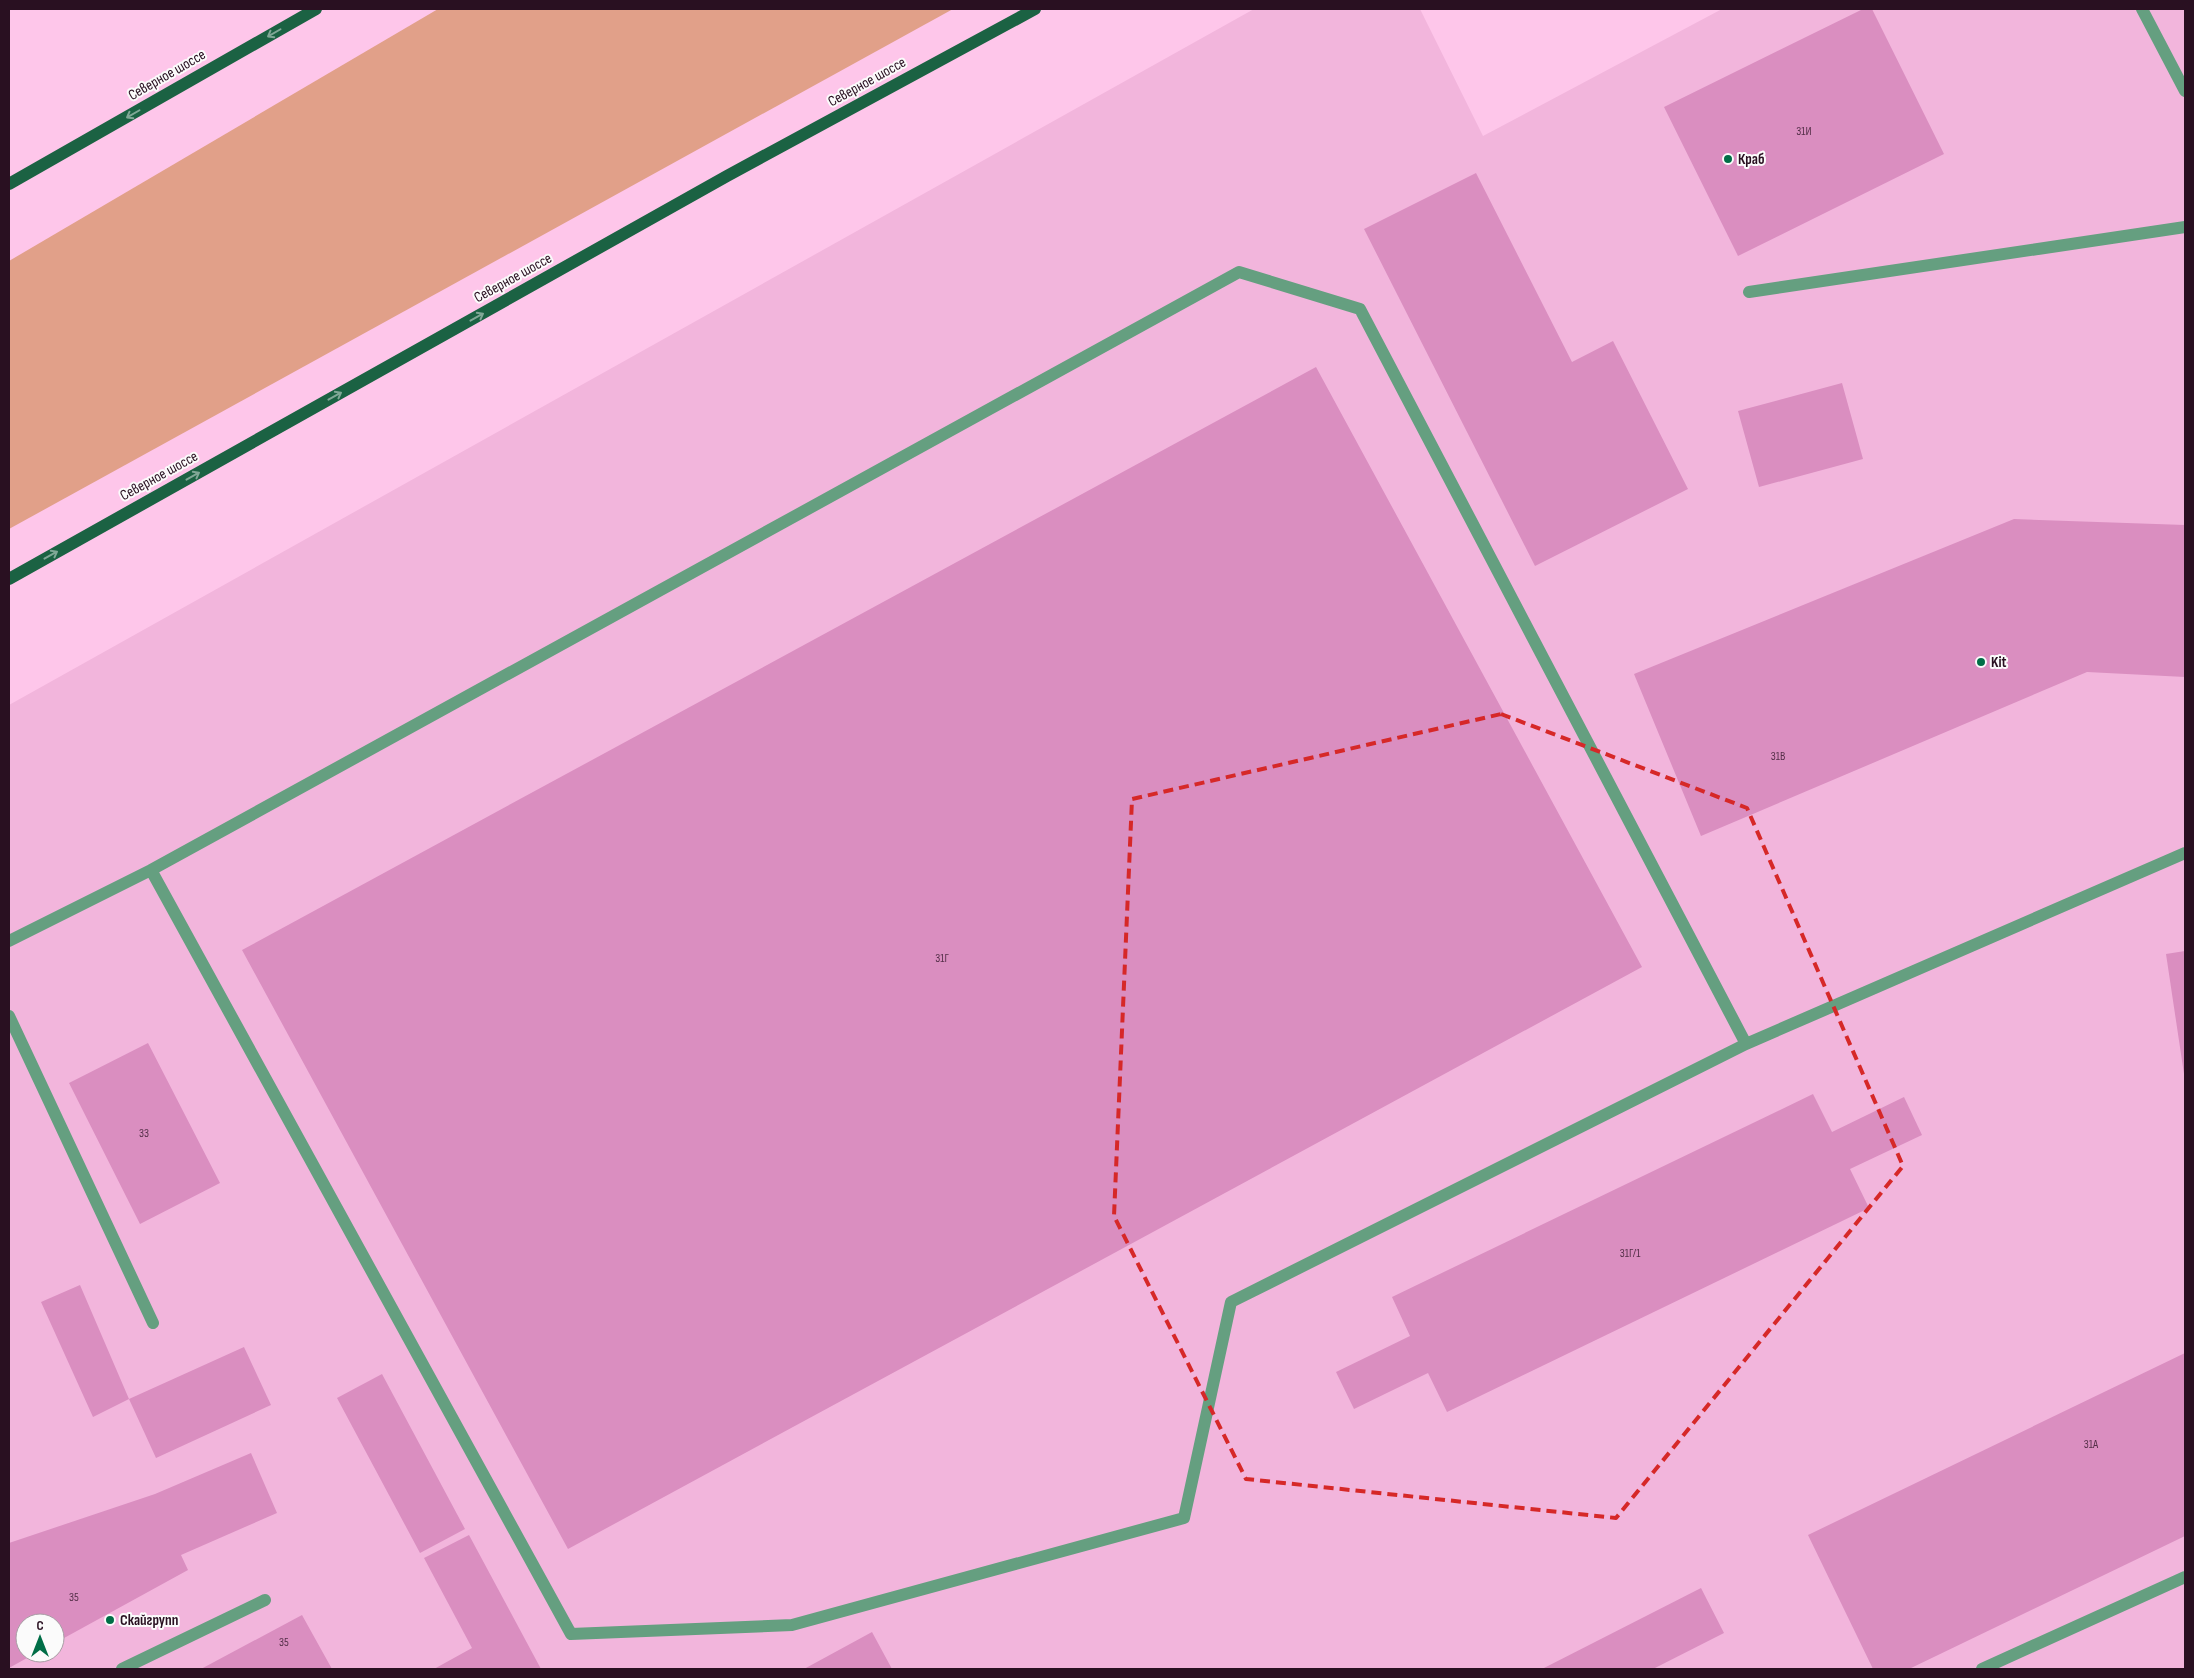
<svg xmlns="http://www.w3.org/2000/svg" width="2194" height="1678" viewBox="0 0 2194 1678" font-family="'Sofia Sans Condensed',sans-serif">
<rect width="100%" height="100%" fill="#fec6ea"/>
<!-- built -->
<path fill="#f2b5dc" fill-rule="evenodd" d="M1254,9H1420L1483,136L1722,9H2185V1669H9V705ZM25,1623H55V1653H25Z"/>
<!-- green -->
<path fill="#e1a089" d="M438,9H953L9,529V261Z"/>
<!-- building -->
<path fill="#da8ec0" d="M1863,9H1872L1944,154L1738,256L1664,107Z
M1476,173L1572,362L1613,341L1688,489L1535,566L1364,229Z
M1316,367L1642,967L568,1549L242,950Z
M1842,383L1863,459L1759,487L1738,411Z
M2014,519L2185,525V677L2087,672L1701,836L1634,674Z
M2185,951V1074H2184L2166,954Z
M148,1043L220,1183L140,1224L69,1083Z
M1813,1094L1832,1132L1904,1097L1922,1135L1850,1169L1869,1208L1447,1412L1428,1373L1354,1409L1336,1372L1410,1336L1392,1297Z
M80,1285L129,1399L93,1417L41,1302Z
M244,1347L271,1405L156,1458L129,1399Z
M2185,1353V1536L1909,1669H1873L1808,1535Z
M382,1374L465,1529L420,1553L337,1398Z
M251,1453L277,1513L181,1555L188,1570L55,1643V1623H25V1653H36L9,1668V1543L155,1494Z
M469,1535L541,1669H434L472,1648L424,1558Z
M1701,1588L1724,1633L1653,1669H1542Z
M302,1615L332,1669H201Z
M872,1632L892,1669H804Z"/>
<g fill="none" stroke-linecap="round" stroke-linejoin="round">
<!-- lane -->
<path stroke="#659f80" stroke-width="12" d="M2142,9L2185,91
M1749,292L2185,227
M9,941L151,870L1239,272L1360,309L1746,1044L1231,1302L1184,1518L792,1625L571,1634L151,870
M9,1016L153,1323
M1746,1044L2185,853
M122,1669L265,1600
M1982,1669L2185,1577"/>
<!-- primary -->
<path stroke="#1b6243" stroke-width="12" d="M9,184L316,9
M9,579L727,176L1035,9"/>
</g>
<!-- one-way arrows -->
<defs><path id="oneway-shaft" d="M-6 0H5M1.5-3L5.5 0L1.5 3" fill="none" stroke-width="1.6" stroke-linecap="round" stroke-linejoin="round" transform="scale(1.25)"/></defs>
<g stroke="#80a796">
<use href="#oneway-shaft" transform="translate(274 33) rotate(150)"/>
<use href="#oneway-shaft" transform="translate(133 114) rotate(150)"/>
<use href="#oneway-shaft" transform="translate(477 317) rotate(-29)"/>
<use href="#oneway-shaft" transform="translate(335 396) rotate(-29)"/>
<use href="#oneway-shaft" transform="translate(193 476) rotate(-29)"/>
<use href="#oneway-shaft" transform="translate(51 555) rotate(-29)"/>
</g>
<!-- marked area -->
<path fill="none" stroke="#d62828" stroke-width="4" stroke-dasharray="10 6" stroke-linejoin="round" d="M1501,714L1747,808L1903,1166L1616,1518L1246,1479L1114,1216L1132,799Z"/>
<!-- markers -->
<g fill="#006e47" stroke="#fbfbfb" stroke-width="2">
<circle cx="1728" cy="159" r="5"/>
<circle cx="1981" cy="662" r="5"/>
<circle cx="110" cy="1620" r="5"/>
</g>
<g text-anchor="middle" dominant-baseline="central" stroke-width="4" stroke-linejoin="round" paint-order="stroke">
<!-- number labels -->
<g font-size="12" fill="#553049">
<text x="1804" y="131">31И</text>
<text x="1778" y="756">31В</text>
<text x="942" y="958">31Г</text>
<text x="144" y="1133">33</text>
<text x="1630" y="1253">31Г/1</text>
<text x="2091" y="1444">31А</text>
<text x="74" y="1597">35</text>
<text x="284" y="1642">35</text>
</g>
<!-- street labels -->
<g font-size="15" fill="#291021" stroke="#fbfbfb">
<text transform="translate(167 75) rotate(-30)">Северное шоссе</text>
<text transform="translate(867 82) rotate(-29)">Северное шоссе</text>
<text transform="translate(513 278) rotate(-29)">Северное шоссе</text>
<text transform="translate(159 476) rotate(-29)">Северное шоссе</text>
</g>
<!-- poi labels -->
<g font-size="15" font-weight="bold" fill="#291021" stroke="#fbfbfb" text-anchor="start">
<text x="1738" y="159">Краб</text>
<text x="1991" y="662">Kit</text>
<text x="120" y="1620">Скайгрупп</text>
</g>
</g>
<!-- border -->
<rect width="2194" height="1678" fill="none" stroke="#291021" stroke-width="20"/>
<!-- north arrow -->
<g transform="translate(40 1638)"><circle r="24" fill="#fbfbfb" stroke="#a79da4"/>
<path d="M0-4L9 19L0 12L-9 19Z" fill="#006e47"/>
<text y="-8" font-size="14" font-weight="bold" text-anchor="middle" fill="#291021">С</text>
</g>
</svg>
